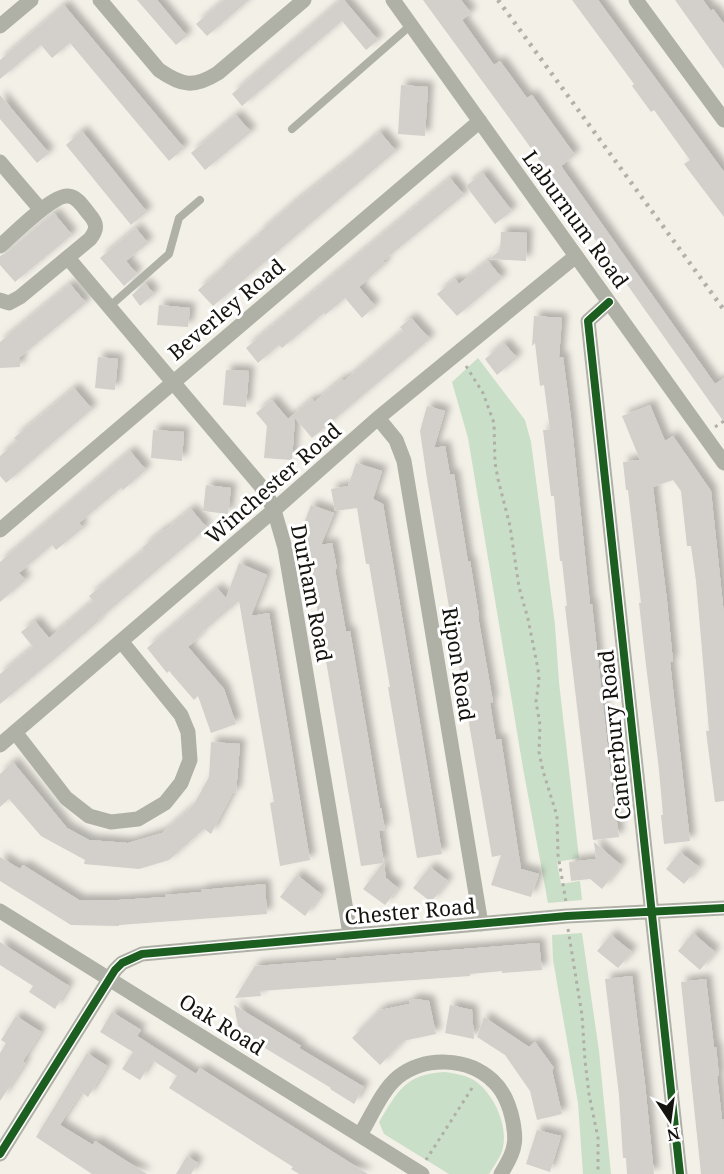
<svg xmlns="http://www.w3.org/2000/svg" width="724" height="1174" viewBox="0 0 724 1174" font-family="'Noto Serif',serif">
<defs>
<filter id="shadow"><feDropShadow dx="5.5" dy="-5.5" stdDeviation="3" flood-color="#0004"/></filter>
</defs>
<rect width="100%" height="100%" fill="#f3f0e8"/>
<!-- green -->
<path fill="#cadfc8" d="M478,358L525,420L531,442L555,625L559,682L579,858L557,862L561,884L580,881L582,900L548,903L523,768L468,438L452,382Z
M582,933L599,1051L611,1174H583L578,1103L553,960L552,935Z
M445,1072C454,1073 464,1075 472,1079C494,1092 511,1129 501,1154C498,1161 493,1167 489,1174H449L384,1134L379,1122C398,1091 405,1074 445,1072Z"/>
<!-- building -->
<path fill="#d3cfcb" filter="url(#shadow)" d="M137,0H157L187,36L176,45Z
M224,0H249L207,36L196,24Z
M341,0H344L378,40L366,50L342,21L242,106L232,94Z
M423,0H461L471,13L462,20L494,65L500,61L527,98L532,95L549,119L575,155L561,166L715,384L724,378V422L523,137Z
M572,0H598L724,172V217L684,164L690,160L654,110L651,112L632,86L634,84Z
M675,0H703L711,11L713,9L724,24V69Z
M64,5L184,148L169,161L70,43L52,58L41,45L0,79V60Z
M401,85L428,87L425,136L398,134Z
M0,95L49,153L37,163L0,119Z
M236,115L251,132L205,170L191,153Z
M82,131L147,212L131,225L66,145Z
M380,132L396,151L213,306L198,290L221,270L220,269L260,234L259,233L291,205L348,160Z
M483,173L512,211L495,224L466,186Z
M450,178L464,195L383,261L385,264L359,287L375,306L362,318L345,298L325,315L324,313L282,348L279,345L258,363L246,348Z
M54,213L72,235L15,282L0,265V256L6,253Z
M136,228L148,243L126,261L137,274L124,286L100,258Z
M501,232L527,233L526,261L490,259L500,250Z
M488,261L502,278L457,316L437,294L455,279L459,284Z
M145,283L154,294L140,306L132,295Z
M70,284L86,303L20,357V367L0,368V342Z
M159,305L190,308L188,327L157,325Z
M534,316L562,318L559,357H563L571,418L590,604H592L615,815L616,814L619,837L593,840L567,623L565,606H567L562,561H560L554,496H551L543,430H550L544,385L540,386L535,343L532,346Z
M411,318L430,339L312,438L295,418L292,460L264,458L267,426L256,413L272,400L288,419L312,399L314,402L342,379L344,381L403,331L400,327Z
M504,343L517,358L497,375L485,359Z
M98,357L118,359L115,390L95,388Z
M226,370L249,371L246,407L223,405Z
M74,388L92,409L6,483L0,476V456L17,441L14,438Z
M650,405L665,441L673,436L711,491L724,615V801L715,802L706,731H709L696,581L691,546H687L681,491L673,480L653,487L667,601L673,662H670L690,841L664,844L661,815H663L659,770L646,665L639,603H641L628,490H626L623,462L640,460L622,416Z
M427,406L445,411L434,448L445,446L450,475L454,474L468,562L470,561L479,616H478L493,702L490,703L496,740L501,739L521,869L539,874L531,897L491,885L501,855L492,857L427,479L420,431Z
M153,430L184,432L182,461L151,458Z
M130,451L146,470L123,490L121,488L79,523L83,528L56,550L52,545L19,573L26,580L0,602V562Z
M356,463L382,471L373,499L383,504L442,854L417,858L388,687H390L369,564H366L357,508L335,511L331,489L348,486Z
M206,485L231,488L228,514L203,511Z
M311,505L334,513L321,545L332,543L337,569H335L346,632L350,631L380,808H381L385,830L379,831L386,878L398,888L385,905L363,889L383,863L361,866L304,532L301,531Z
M191,509L207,528L98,620L99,621L52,661L0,704V674L33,647L21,632L35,621L49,638L93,601L89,596L144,550L142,548L163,530L164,531Z
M239,563L267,575L251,616L269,613L310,860L280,866L270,803L274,802L239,601L199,635L200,636L188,647L224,689L236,724L211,733L198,696L194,700L169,671L167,673L147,648L217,588L226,598Z
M211,742L240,744L236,793L233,792L211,834L204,829L169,860L139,869L84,864L85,860L41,836L9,799L0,807V774L13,762L67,828L89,840L128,843L162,833L193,806L209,777Z
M594,842L621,865L602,889L590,879L571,881L569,862L596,859Z
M680,852L699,867L684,884L666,869Z
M0,857L20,869L23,865L79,900H119L166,897L165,895L201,892V890L265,884L267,914L119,925V926L71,925L0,881Z
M430,867L448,881L431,902L413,888Z
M297,875L321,894L305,916L280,897Z
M693,933L715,952L700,970L678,951Z
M611,935L632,952L618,968L597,951Z
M0,942L69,986L55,1009L29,992L33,986L0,965Z
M539,943L542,970L502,973V971L470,974V976L260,991L261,996L235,998L255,966L336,960V959Z
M632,976L645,1084L654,1174H627L626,1158H623L619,1095L605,979Z
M706,979L714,1047H716L719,1076H717L722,1119H723L724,1126V1174H701L681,982Z
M416,999L429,1001L436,1034L403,1041L380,1065L352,1038L380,1010L409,1004V1001Z
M234,1005L301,1046L299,1048L364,1087L354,1104L330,1089L331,1088L235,1030L238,1026Z
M450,1005L472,1010L474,1039L445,1033Z
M112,1012L141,1030L137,1036L196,1074L200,1068L368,1174H299L291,1169L293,1167L169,1088L177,1076L152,1060L140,1080L122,1069L133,1052L100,1032Z
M16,1016L41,1032L23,1061L25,1063L0,1101V1053L6,1043L1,1040Z
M484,1017L529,1047L535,1042L554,1068L552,1070L562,1114L537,1120L530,1091L505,1055L477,1037Z
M87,1053L107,1066L88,1097L81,1092L60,1125L93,1145L95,1141L147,1174H92L36,1137Z
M537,1130L561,1136L550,1172L526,1164Z
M187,1156L198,1163L191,1174H176Z"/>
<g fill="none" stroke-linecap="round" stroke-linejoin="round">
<!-- path -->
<path stroke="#afafa7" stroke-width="3" stroke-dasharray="3 4.5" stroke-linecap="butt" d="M466,366L483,393L494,423L495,463L498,479L510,526L519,587L528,619L538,669L539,680L536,702L540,725L539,752L543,771L557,816L558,855L566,902
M715,427L724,421
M568,929L582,1015L585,1061L589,1094L598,1138V1174
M426,1160L474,1085"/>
<!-- lane -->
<path stroke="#afb1a7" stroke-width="8" d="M292,129L411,25
M109,307L169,254L179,218L200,200"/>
<!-- street -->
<path stroke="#afb1a7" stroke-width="15" d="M100,0L159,70C182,86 194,88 218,73L304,0
M393,0L724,463
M636,0L724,120
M0,26L31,0
M0,162L41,210
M0,246C13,235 53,194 68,196C77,196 84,208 89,214C97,223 98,229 90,239L20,297L9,303L0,300
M68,258L265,491L274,510L285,548L350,934
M609,302L588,321L680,1174
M378,418L396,440L404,461L481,924
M0,530L480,121
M15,732L66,798L89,816L111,822L138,819L165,803L181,783L190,760L188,732L181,715L121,641
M0,745L274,510L378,418L576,256
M0,911L422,1174
M360,1135C371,1117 382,1090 398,1077C425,1056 468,1057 493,1081C504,1091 510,1107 513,1122C514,1129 516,1137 514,1145C513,1155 506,1165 501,1174
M0,1154L115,970L122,963L142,954L567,916L724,908"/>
<!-- rail -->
<path stroke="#b2b1aa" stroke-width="4.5" stroke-dasharray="3 6" stroke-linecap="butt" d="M498,0L724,310"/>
<defs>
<path id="cycleway" d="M609,302L588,321L680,1174
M0,1154L115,970L122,963L142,954L567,916L724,908"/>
</defs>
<!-- cycleway casing -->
<use href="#cycleway" stroke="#fff" stroke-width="11"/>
<!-- cycleway -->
<use href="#cycleway" stroke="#1b5e20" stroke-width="8"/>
</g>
<g text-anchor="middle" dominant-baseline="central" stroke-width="6" stroke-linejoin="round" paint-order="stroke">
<!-- street labels -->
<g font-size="21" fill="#14130e" stroke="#fff">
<text transform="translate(576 219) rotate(54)">Laburnum Road</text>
<text transform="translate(226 309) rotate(-40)">Beverley Road</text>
<text transform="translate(273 483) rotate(-41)">Winchester Road</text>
<text transform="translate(312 593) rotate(79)">Durham Road</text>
<text transform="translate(459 664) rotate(81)">Ripon Road</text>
<text transform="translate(614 735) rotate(-96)">Canterbury Road</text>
<text transform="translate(410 911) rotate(-5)">Chester Road</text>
<text transform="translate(222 1024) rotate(32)">Oak Road</text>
</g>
</g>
<!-- north arrow -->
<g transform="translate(670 1120) rotate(167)" stroke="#ffffff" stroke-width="4.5" paint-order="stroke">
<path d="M0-4.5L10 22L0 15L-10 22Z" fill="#14130e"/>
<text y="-9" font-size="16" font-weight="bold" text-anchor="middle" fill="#14130e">N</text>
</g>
</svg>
